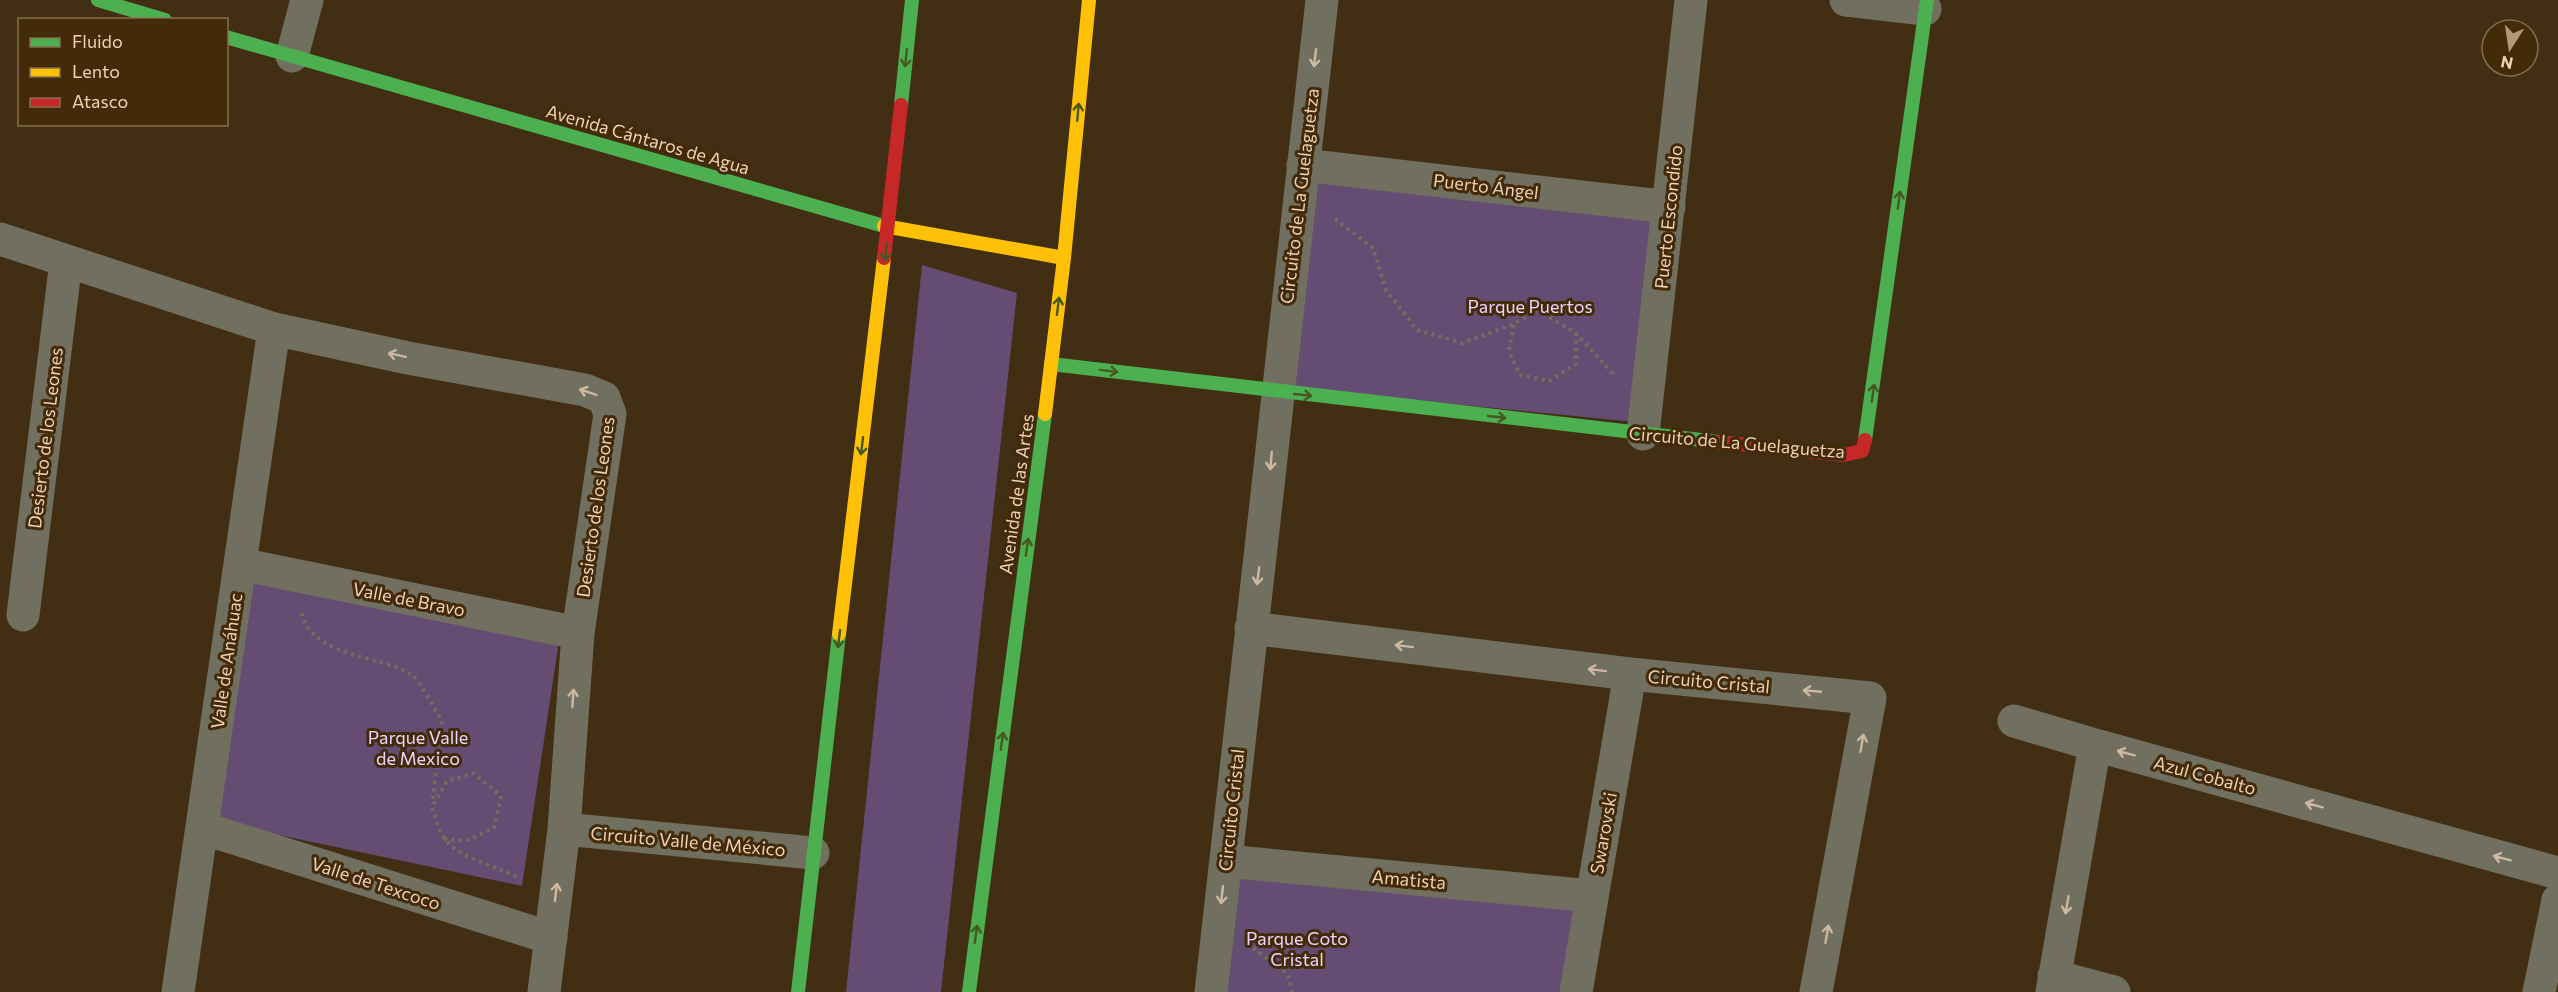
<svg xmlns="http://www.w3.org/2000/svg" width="2558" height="992" viewBox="0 0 2558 992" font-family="Commissioner,sans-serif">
<rect width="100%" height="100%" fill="#412e13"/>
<!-- green -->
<path fill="#654c72" d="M1308,169L1657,211L1635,422L1283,387Z
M922,265L1017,293L941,992H846Z
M248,578L559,641L522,886L217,822Z
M1235,873L1582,911L1568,992H1222Z"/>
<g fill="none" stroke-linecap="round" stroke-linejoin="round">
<!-- path -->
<path stroke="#736d5e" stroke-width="4" stroke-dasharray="3 4.5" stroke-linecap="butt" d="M1335,219L1373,248L1386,290L1417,330L1462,343L1514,324
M1576,333V364L1549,381L1520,375L1509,351L1514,323L1538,311L1576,333L1613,374
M302,613C308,655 380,656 411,674C420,680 435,710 442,721L432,804
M444,839L465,841L494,828L501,796L473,773L447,781L432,807C436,817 438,829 444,838C457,858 500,867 521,879
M1253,948L1288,974L1292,992"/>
<!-- street -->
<path stroke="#716f60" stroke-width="33" d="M1846,0L1925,9
M292,56L307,0
M1303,165L1669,207
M0,239L274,329L408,358L585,390L604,398L610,414L578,633L564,829L544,992
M1643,434L1691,0
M240,564L578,633
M23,615L66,261
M1251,628L1630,674L1870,698L1816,992
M2014,721L2095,745
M202,828L551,938
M564,829L813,853
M1226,861L1592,896
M2054,976L2114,992
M178,992L274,329
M1211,992C1250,661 1284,331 1322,0
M1576,992L1630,674
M2052,992L2095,745L2558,873
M2539,992L2558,900"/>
<!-- fast -->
<path stroke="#4caf50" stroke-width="14" d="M98,0L165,20
M226,37L884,226
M901,105L912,0
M1051,364L1718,442
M1865,440L1927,0
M798,992L839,634
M969,992L1045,414"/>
<!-- slow -->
<path stroke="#ffc107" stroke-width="14" d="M884,226L1064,258
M1045,414L1064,258L1089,0
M839,634L884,258"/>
<!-- jam -->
<path stroke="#c62828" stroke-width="14" d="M884,258L901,105
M1718,442L1844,455L1862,451L1865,440"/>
</g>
<!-- one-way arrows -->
<defs><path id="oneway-shaft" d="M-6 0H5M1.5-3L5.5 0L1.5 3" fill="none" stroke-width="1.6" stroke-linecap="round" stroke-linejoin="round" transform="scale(1.5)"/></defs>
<g stroke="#465922">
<use href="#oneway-shaft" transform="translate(906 58) rotate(96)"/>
<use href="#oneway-shaft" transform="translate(1078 112) rotate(-85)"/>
<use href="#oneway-shaft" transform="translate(1899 200) rotate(-82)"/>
<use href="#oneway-shaft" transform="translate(886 252) rotate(97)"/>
<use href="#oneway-shaft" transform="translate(1058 306) rotate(-83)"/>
<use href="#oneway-shaft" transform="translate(1109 371) rotate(7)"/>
<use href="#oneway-shaft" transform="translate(1873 393) rotate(-82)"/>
<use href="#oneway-shaft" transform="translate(1303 395) rotate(6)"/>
<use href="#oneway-shaft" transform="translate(1497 417) rotate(6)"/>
<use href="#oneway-shaft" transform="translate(862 446) rotate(97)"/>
<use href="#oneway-shaft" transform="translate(1027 547) rotate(-82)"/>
<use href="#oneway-shaft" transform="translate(839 639) rotate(97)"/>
<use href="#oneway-shaft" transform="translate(1002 741) rotate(-82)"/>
<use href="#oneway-shaft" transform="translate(976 934) rotate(-82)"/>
</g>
<g stroke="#ceb9a0">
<use href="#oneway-shaft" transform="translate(1315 58) rotate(97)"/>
<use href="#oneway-shaft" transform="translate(397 355) rotate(-168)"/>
<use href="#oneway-shaft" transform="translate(588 392) rotate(-161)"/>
<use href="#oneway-shaft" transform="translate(1271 461) rotate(95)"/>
<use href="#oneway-shaft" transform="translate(1258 576) rotate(98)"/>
<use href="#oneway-shaft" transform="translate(1404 646) rotate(-173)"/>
<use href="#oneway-shaft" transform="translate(1597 670) rotate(-173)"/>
<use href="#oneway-shaft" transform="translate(1812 691) rotate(-175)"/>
<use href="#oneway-shaft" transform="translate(573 698) rotate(-86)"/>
<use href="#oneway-shaft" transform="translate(1862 743) rotate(-80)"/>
<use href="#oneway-shaft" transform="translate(2126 753) rotate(-165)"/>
<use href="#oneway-shaft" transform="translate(2314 805) rotate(-165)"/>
<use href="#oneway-shaft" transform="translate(2502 858) rotate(-165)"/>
<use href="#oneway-shaft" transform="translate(556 892) rotate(-83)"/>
<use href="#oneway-shaft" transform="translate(1222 895) rotate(96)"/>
<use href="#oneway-shaft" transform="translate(2067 905) rotate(100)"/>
<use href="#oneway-shaft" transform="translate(1827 934) rotate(-80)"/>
</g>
<g text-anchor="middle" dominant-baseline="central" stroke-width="6" stroke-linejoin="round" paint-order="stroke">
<!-- street labels -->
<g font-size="18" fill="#edd2b5" stroke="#432a09">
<text transform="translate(648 139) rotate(16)">Avenida Cántaros de Agua</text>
<text transform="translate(1486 186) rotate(7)">Puerto Ángel</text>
<text transform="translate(1299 196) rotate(-83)">Circuito de La Guelaguetza</text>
<text transform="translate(1668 217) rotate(-84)">Puerto Escondido</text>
<text transform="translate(45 438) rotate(-83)">Desierto de los Leones</text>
<text transform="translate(1737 442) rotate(5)">Circuito de La Guelaguetza</text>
<text transform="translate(1016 494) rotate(-82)">Avenida de las Artes</text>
<text transform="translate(595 507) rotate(-82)">Desierto de los Leones</text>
<text transform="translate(409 599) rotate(11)">Valle de Bravo</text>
<text transform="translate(226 661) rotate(-82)">Valle de Anáhuac</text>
<text transform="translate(1709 681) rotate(5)">Circuito Cristal</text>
<text transform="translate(2205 775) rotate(15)">Azul Cobalto</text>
<text transform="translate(1231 810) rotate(-84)">Circuito Cristal</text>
<text transform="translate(1603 833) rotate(-80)">Swarovski</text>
<text transform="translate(688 841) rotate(5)">Circuito Valle de México</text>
<text transform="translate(1409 879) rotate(5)">Amatista</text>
<text transform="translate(376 883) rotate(18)">Valle de Texcoco</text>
</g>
<!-- park labels -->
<g font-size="18" fill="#ead5fe" stroke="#432a09">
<text x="1530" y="306">Parque Puertos</text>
<text x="418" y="737">Parque Valle<tspan x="418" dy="21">de Mexico</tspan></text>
<text x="1297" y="938">Parque Coto<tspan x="1297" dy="21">Cristal</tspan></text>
</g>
</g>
<!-- legend -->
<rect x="18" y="18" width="210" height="108" fill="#432a09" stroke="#876d4e" stroke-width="1.5"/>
<rect x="30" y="38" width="30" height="9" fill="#4caf50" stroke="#876d4e" stroke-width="1.5"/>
<text x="72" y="48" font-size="18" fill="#edd2b5">Fluido</text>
<rect x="30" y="68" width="30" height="9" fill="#ffc107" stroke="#876d4e" stroke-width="1.5"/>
<text x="72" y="78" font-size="18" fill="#edd2b5">Lento</text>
<rect x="30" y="98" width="30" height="9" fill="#c62828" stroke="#876d4e" stroke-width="1.5"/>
<text x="72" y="108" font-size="18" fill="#edd2b5">Atasco</text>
<!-- north arrow -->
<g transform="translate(2510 48) rotate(192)"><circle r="28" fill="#432a09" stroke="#876d4e" stroke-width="1.5"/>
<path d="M0-4.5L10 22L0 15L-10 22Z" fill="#b1997c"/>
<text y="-9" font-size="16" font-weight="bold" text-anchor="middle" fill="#edd2b5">N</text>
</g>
</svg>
